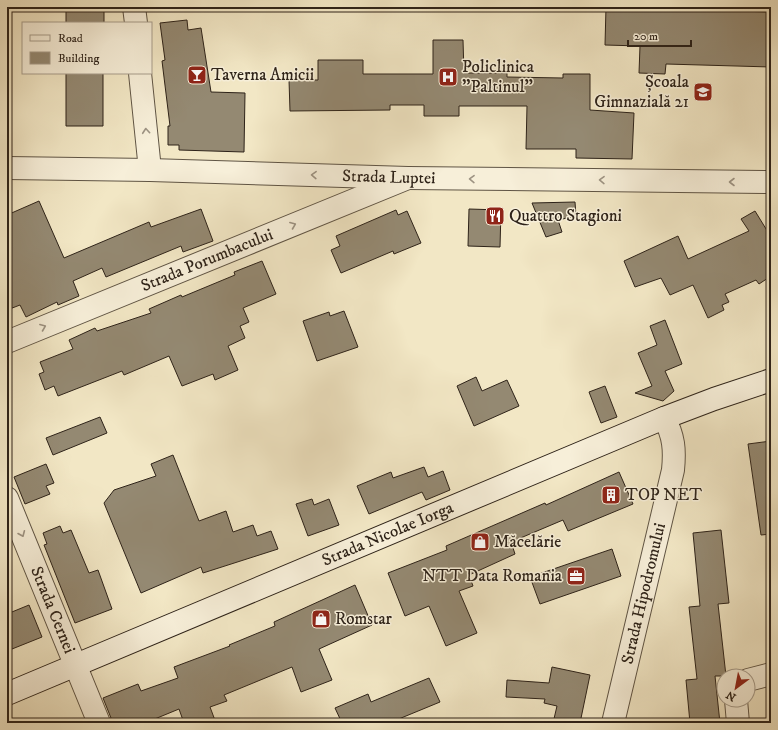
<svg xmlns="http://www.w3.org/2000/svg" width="778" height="730" viewBox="0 0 778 730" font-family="'IM FELL DW Pica',serif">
<rect width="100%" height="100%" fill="#f2e7c5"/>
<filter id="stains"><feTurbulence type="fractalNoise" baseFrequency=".005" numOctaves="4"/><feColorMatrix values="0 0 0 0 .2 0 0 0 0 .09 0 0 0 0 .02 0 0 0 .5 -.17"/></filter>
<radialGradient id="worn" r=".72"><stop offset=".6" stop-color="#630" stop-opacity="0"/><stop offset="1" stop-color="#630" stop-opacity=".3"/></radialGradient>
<!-- building -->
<path fill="#948972" stroke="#2e2319" d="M66,7H104V23H66Z
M606,7L771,12V67L666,64L665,74L639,73L640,46L605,45Z
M187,20L188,30L201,28L211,92L245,93L244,152L179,150V145H168V126H170L162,61L165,60L160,23Z
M433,40H463L464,73H507V77L563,78V74H590V110L634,113L632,159L576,158V149H526L527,106H459V116H424V105H390V110L290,111L289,80H318V60H363V74H433Z
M66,73H103V126H66Z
M39,201L64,258L149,222L151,227L201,209L213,241L183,252L181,246L106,277L102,268L73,281L79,296L58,305L57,302L26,317L20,305L7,310V215Z
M575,202L576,216L558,220L562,232L546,237L532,203Z
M469,209L501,210L500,247L468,246Z
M396,210L398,215L407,211L421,243L394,254L393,251L341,273L331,250L340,246L336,236Z
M755,211L771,237V276L759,284L756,280L725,294L729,302L722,305L724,310L708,318L693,285L670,295L661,278L635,287L624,261L678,236L688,259L749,231L741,219Z
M262,261L276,294L243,308L249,322L240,326L245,338L228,346L238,370L215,380L213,374L182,386L169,356L124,375L122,371L58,396L54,386L45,390L39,374L44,372L40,362L73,349L69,340L95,328L97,331L151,313L149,309L181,295L182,297L235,275L234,272Z
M344,311L358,347L317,361L303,321L329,312L330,316Z
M665,320L682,364L665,371L674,391L663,401L635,393L652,386L638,353L657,345L650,326Z
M476,377L482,391L507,380L519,406L474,426L457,386Z
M605,386L617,417L601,423L589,392Z
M100,417L107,433L53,455L46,438Z
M771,441V534L761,535L748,444Z
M173,455L199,521L226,511L233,532L253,525L257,536L271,531L278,549L203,573L201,567L141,593L104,503L114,490L156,476L151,464Z
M46,464L54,483L46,486L50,494L25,504L14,477Z
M424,467L428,477L443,471L450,490L426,500L422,492L369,514L357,486L391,472L393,478Z
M619,472L633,504L568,531L563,520L511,542L515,554L469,575L473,586L459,591L477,633L446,646L429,606L405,616L388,573L447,550L446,546L545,503L546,505Z
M312,499L314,505L329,499L339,525L308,536L296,504Z
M60,526L63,533L71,530L89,573L98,570L112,609L75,623L44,545L47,544L43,533Z
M721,530L729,603L718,604L726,676H715L720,723H690L686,680L697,679L689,607L700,606L693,533Z
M612,549L621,576L540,604L530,577Z
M355,585L372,625L319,649L332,680L301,692L292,667L224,695L227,701L210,707L216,723H184L179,709L145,723H113L103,698L138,684L141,691L178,678L174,667L230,646L229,645L275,626L274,622Z
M29,605L42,637L7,651V614Z
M552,667L590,675L580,723H553L557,706L544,703L545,699L506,697L507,680L549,683Z
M429,678L440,702L389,723H342L335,708L368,694L371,702Z"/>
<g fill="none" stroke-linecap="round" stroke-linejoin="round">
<defs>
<g id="minor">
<path d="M134,7L136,23"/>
<path d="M140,73L150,170"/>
<path id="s1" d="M7,342L408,178"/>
<path id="s2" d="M7,498L99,723"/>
<path d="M748,680L771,674"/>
<path d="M736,700L738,723"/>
</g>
<g id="tertiary">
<path id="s3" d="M7,168L150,170L408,178L771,182"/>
<path id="s4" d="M613,723L673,470C675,450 674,436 664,418"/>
</g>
<g id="secondary">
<path id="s5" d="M7,694L664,418L714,399L771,380"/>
</g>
</defs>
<!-- minor casing -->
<use href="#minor" stroke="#5f5444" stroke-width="24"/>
<!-- tertiary casing -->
<use href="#tertiary" stroke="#5f5444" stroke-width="24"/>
<!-- secondary casing -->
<use href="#secondary" stroke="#2e2319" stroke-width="24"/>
<!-- minor -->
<use href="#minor" stroke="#f7efd9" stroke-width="22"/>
<!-- tertiary -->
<use href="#tertiary" stroke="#f7efd9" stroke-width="22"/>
<!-- secondary -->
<use href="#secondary" stroke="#f7efd9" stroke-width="22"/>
</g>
<!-- one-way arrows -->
<defs><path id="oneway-chevron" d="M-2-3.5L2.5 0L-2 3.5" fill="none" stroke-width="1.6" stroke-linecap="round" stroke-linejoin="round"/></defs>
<g stroke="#9d9383">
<use href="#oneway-chevron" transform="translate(146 131) rotate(-95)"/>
<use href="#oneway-chevron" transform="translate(314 175) rotate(-178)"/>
<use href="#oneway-chevron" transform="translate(472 179) rotate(-179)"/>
<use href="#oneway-chevron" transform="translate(602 180) rotate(-179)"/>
<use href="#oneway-chevron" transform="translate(732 182) rotate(-180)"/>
<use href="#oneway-chevron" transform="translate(293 225) rotate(-22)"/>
<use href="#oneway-chevron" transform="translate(43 327) rotate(-22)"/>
<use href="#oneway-chevron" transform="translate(22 534) rotate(67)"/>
</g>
<!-- icons -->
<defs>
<symbol id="bar-square" viewBox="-11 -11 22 22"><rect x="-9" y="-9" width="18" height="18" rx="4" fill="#8f2418" stroke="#f7efd9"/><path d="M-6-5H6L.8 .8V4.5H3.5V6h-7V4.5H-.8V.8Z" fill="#fff"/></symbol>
<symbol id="hospital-square" viewBox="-11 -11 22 22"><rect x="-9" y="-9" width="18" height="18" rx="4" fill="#8f2418" stroke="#f7efd9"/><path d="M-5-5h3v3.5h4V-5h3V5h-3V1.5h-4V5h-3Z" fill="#fff"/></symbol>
<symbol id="school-square" viewBox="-11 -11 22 22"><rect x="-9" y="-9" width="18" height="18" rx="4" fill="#8f2418" stroke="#f7efd9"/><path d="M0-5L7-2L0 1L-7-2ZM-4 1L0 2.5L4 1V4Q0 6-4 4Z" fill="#fff"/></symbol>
<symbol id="restaurant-square" viewBox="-11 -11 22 22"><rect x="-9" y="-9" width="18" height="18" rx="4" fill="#8f2418" stroke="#f7efd9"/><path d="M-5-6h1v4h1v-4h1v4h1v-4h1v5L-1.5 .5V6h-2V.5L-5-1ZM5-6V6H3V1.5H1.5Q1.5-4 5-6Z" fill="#fff"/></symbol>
<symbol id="building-square" viewBox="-11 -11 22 22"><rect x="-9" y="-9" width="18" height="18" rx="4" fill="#8f2418" stroke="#f7efd9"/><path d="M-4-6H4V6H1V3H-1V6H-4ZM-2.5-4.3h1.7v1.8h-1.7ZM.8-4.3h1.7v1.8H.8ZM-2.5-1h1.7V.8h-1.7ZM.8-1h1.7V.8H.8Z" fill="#fff"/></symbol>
<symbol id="shop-square" viewBox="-11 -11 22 22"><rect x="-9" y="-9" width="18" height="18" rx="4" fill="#8f2418" stroke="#f7efd9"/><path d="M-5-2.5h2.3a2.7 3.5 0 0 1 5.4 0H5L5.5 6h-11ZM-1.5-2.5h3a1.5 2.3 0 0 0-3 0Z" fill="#fff"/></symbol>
<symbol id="office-square" viewBox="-11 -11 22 22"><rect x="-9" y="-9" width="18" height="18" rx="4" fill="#8f2418" stroke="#f7efd9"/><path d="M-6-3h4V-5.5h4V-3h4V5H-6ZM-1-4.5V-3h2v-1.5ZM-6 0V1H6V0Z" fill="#fff"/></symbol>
</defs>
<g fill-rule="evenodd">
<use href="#bar-square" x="186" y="64" width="22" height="22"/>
<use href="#hospital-square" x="437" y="66" width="22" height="22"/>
<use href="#school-square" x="692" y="81" width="22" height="22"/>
<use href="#restaurant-square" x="484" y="205" width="22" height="22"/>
<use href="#building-square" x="600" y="484" width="22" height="22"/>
<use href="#shop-square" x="469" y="531" width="22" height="22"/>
<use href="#office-square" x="565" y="565" width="22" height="22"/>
<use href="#shop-square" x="310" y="608" width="22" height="22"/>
</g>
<g text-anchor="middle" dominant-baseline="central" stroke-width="3" stroke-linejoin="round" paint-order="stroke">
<!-- poi labels -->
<g font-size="17" fill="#2e2319" stroke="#f7efd9" text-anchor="start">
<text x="462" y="67">Policlinica<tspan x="462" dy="20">"Paltinul"</tspan></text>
<text x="211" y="75">Taverna Amicii</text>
<text x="689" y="82" text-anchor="end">Școala<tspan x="689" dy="20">Gimnazială 21</tspan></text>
<text x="509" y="216">Quattro Stagioni</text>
<text x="625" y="495">TOP NET</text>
<text x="494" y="542">Măcelărie</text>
<text x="562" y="576" text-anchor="end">NTT Data Romania</text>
<text x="335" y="619">Romstar</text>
</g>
<!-- street labels -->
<g font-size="17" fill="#2e2319" stroke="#f7efd9">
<text stroke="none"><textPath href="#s3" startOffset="382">Strada Luptei</textPath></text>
<text stroke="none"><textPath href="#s1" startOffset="216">Strada Porumbacului</textPath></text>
<text stroke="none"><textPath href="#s5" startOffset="413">Strada Nicolae Iorga</textPath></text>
<text stroke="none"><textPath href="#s4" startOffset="133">Strada Hipodromului</textPath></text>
<text stroke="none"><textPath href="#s2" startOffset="121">Strada Cernei</textPath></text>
</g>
</g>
<!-- margin -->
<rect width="778" height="730" fill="none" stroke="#f2e7c5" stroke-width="24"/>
<rect x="8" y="8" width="762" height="714" fill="none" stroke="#2e2319" stroke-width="2"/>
<rect x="12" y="12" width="754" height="706" fill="none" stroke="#2e2319"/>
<!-- legend -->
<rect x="22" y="22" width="130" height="52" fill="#f7efd9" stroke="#a79d8c"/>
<rect x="30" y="35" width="20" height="6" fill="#f7efd9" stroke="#a79d8c"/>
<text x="58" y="42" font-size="12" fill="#2e2319">Road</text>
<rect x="30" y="52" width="20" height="12" fill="#948972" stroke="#a79d8c"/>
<text x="58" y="62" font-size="12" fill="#2e2319">Building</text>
<!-- north arrow -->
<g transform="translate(736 688) rotate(212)"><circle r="19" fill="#f7efd9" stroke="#a79d8c"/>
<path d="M0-3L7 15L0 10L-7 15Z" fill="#8f2418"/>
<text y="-6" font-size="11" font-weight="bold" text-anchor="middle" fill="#2e2319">N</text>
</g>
<!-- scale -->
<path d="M628 40v6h63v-6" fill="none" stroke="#2e2319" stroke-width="2"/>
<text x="634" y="40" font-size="12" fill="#2e2319" stroke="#f7efd9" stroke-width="3" paint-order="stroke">20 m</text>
<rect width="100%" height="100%" filter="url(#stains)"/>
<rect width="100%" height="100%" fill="url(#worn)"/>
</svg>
